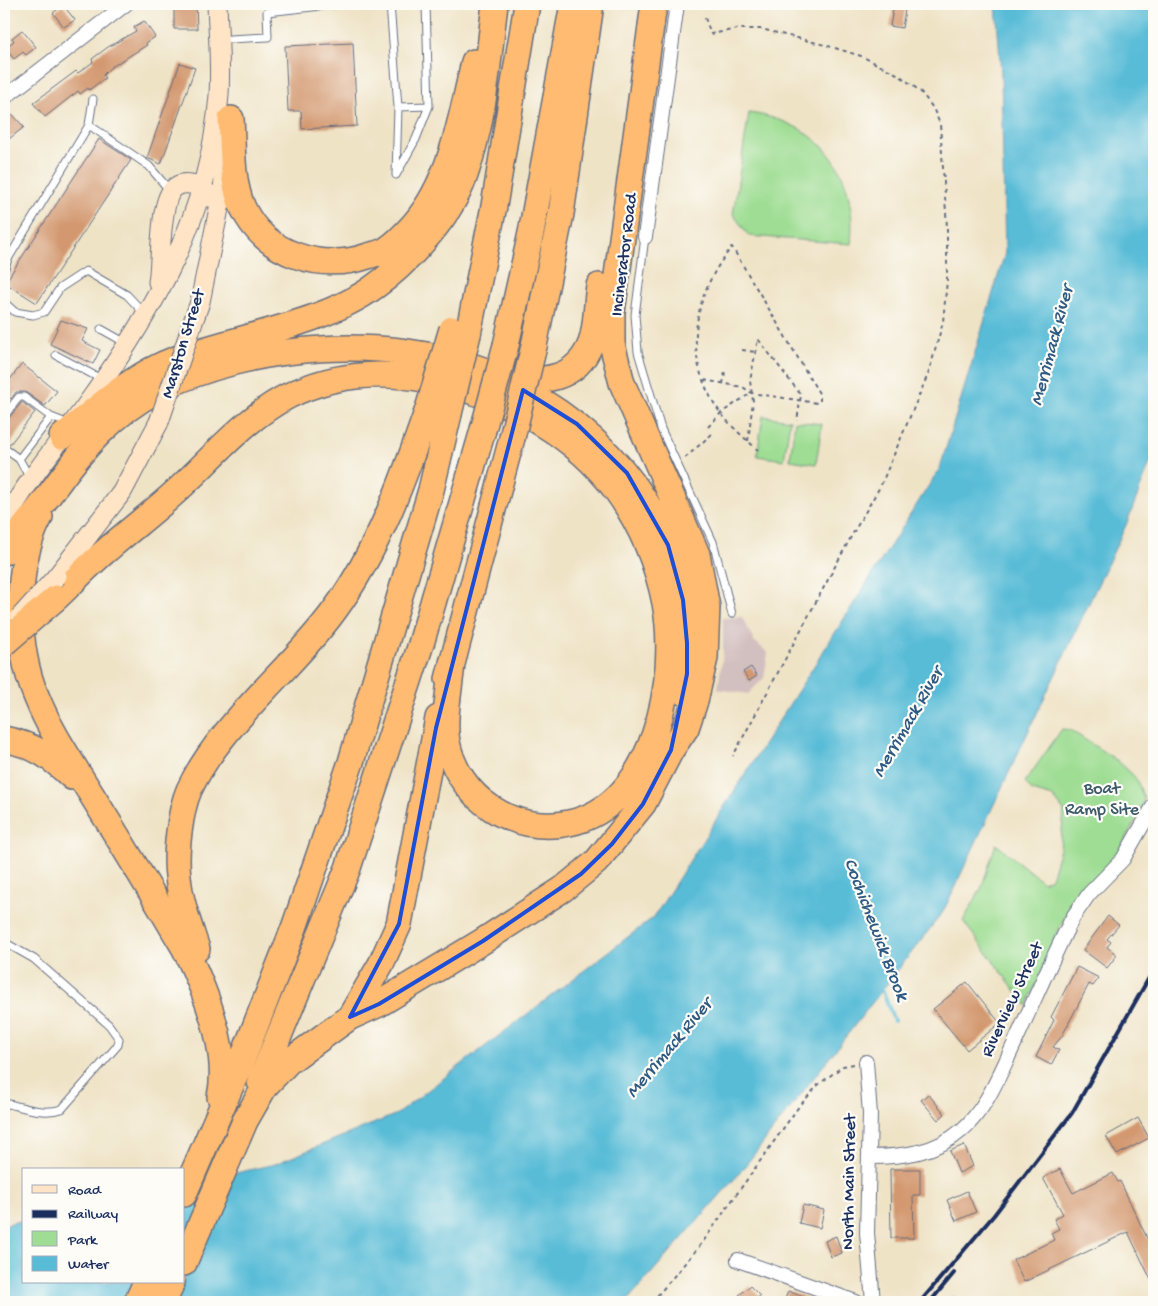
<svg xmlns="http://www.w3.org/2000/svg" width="1158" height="1306" viewBox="0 0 1158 1306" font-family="'Gochi Hand',sans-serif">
<rect width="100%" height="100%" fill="#fdfcf7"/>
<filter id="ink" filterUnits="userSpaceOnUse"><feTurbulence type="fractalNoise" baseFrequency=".02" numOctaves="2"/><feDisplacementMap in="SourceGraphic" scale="10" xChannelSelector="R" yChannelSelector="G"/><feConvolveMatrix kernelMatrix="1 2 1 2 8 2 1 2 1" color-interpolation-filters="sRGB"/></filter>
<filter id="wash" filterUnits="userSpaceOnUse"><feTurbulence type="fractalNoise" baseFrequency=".0096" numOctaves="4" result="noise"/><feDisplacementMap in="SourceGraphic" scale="20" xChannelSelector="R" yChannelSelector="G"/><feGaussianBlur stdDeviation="1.12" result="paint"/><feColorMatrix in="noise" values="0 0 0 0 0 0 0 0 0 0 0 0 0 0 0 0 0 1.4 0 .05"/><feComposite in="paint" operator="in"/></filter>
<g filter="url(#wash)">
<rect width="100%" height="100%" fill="#efe3c6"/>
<!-- industrial -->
<path fill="#d2bfbf" d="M742,617L754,641L768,653L764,678L748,694L718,689L723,652V618Z"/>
<!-- green -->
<path fill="#9edd93" stroke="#5c8678" d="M749,113C822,123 858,172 851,244L749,236L733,214Z
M763,416L790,420L784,460L757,456Z
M795,421L822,424L816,464L790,460Z
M1062,729L1070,730L1118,761L1132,774L1137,780L1144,799L1140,812L1117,856L1071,905L1055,937L1027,1006L963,921L981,889L996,844L1043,882L1051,878L1060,849L1064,811L1053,797L1032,791L1025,782Z"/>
<!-- water -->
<path fill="#59bcd7" stroke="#3a769a" d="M996,4H1154V453L1126,525L943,912L738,1175L626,1302H4V1225L24,1220V1282H184V1185L275,1164L397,1114L654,917L940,468L1005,253L1001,73Z"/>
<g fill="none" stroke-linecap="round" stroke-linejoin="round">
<!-- stream -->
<path stroke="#59bcd7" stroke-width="4" d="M881,986L894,1021
M953,1298L954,1302"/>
</g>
<g id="blocks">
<!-- building -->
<path fill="#d3986f" d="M174,4H196L197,29H174Z
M894,4H906L902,28L890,26Z
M63,5L75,20L64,27L53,13Z
M144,21L155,37L146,43L147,45L110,68L103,75L105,78L89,90L88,88L80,94L78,91L45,117L33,103L76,71L78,73L93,62L92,59L108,47L136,31L134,27Z
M22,30L36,47L26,55L23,52L14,59L5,48L14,41L12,38Z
M353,43L357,126L302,129L301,111H288L285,46Z
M180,63L195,68L161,164L147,158Z
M13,115L24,127L4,143V123Z
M99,139L131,160L37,303L5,283Z
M61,320L88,329L82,341L100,350L93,364L50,344Z
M22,364L57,391L45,406L25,392H16L11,399L4,394L5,386Z
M22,402L35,412L10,444L4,439V424Z
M751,667L757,676L749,681L743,672Z
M1108,916L1119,925L1107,939L1111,942L1107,947L1117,955L1107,968L1083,950Z
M1077,967L1099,978L1093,986L1089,984L1062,1036L1053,1047L1059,1050L1051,1065L1036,1057L1054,1020L1051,1017Z
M967,982L1000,1023L967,1050L933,1009Z
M928,1094L945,1114L938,1120L921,1100Z
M1138,1118L1149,1138L1117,1155L1106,1136Z
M964,1145L973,1166L959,1173L950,1151Z
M890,1169H920V1195H913L914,1238H891Z
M1060,1169L1073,1193L1113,1173L1118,1182L1120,1181L1148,1240L1154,1237V1286L1128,1232L1024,1282L1013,1260L1054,1240L1051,1233L1059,1229L1054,1219L1063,1214L1043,1178Z
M967,1191L976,1212L956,1221L947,1200Z
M803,1205L824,1210L820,1228L799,1223Z
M836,1236L842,1253L831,1257L825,1241Z
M750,1286L760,1296L753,1302H736L741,1297L739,1295Z
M788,1291L815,1301V1302H784Z"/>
</g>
</g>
<g filter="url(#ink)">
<use href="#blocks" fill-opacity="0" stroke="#656e82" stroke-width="1"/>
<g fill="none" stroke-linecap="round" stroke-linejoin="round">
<defs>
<path id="lane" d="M390,4L398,107L396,175L416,139L429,106L426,4
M230,39L268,37L267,12L339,4
M398,107L429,106
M89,125L93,99
M645,237L635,315L638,352L661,429L713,542L732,614
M4,271L8,259L89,125L149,166L170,191
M4,302L15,312L33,315L44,312L60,288L86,271L127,295L144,313
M101,329L126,343
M56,355L103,380
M4,416L19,397H24L51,417
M4,448L19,459
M30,478L19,459L51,417L69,424
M4,942L34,959L109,1025L119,1039L118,1045L62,1109C41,1115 24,1107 4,1103"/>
<path id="street" d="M4,98L126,4
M645,237L677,4
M866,1062L870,1114L867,1233L873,1302
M869,1157C902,1157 936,1153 962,1130C985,1110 997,1080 1010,1053C1031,1008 1050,962 1073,917L1089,894L1123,859L1154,805
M738,1260L856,1302"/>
<path id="secondary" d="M158,282C162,261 158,195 177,186C186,181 195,185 203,187L209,197
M192,325L200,302L223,189L226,160
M4,522C27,481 57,445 85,407C154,310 210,216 219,95C221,64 218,34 217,4
M57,576L122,492L159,422"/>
<path id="highway" d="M231,119C233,147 231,182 243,208C265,255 322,272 368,256C374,254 381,253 386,250C395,244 407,232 414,224C452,179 461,117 474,62
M468,334L494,206L527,4
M506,345L531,233L573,4
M534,346L561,214L591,4
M507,380C542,381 576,382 591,343C597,326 596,304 599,286
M62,437C97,408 132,375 176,359C236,337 324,324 374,287C391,275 408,259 421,244C439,224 455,203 464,178C484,122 488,62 495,4
M40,517C14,565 15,648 37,698C51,733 73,764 93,797C124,847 155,898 185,949C205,990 230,1052 220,1097
M4,552C21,531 39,509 55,487C83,448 113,414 156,391C251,342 390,334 489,372C508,379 524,390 540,400C642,462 706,571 683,692
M56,598C73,582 90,564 108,549C133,527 159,508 183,485C216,454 247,417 288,396C338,371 394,370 447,384C513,401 575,435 616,490C640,523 657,563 665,603C679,676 656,805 569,823C513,835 458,798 447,742C443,718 450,688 452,663
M448,679L512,438
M4,739C34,745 50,756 72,777
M197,949C189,925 180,901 178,876C175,853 180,811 189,790C219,725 291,670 334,611C378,551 404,478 428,409
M350,1017L381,964L399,924L438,718
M260,1082L348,868L421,644L483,430
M184,1194L240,1065L294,928L351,762L431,490L449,414
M184,1263L245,1121L265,1086L288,1062L350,1017L379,1004L483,941L563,889L596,862L643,804L671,750L686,728L695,701L705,658L707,607L697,554L622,383L612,344V312L654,4
M137,1302L146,1282
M164,1302L172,1282"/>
</defs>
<!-- lane casing -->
<use href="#lane" stroke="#656e82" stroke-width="9"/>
<!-- street casing -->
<use href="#street" stroke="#656e82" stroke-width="16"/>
<!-- secondary casing -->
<use href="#secondary" stroke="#656e82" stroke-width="21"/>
<!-- highway casing -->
<use href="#highway" stroke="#656e82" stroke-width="28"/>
<!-- path -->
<path stroke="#656e82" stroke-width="2" stroke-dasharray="4 4" stroke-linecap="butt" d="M705,18L711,34L737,29H761L825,45L861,56L899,75L921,92L933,108L940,124L947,227V280L943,322L929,372L881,485L852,535L733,756
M742,350L755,352
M704,380L743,387L751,393L817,403L820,401V395L732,247C697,289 683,345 710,396C721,418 740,434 758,450
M723,384L725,371
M708,427L721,413L751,393
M748,441L753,401L750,381L758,339L801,395L797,421
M685,458L713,433
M652,1302L702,1243L797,1109L818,1085L843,1066L854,1064"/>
<!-- lane -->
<use href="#lane" stroke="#fff" stroke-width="7"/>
<!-- street -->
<use href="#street" stroke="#fff" stroke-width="14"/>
<!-- secondary -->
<use href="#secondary" stroke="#ffe4c6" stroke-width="19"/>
<!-- highway -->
<use href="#highway" stroke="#ffbb71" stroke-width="25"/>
<!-- rail -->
<path stroke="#1b2f5e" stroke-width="4" d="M920,1302L994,1215L1072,1113L1154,969
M930,1302L954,1273"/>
<defs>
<path id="secondary-bridge" d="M159,422L192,325
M20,617L57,576"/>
<path id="highway-bridge" d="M428,409L452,329
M449,414L468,334
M483,430L506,345
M512,438L534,346
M4,643L56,598"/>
</defs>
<!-- secondary-bridge casing -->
<use href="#secondary-bridge" stroke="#656e82" stroke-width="21" stroke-linecap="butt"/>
<!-- highway-bridge casing -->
<use href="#highway-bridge" stroke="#656e82" stroke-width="28" stroke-linecap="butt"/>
<!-- secondary-bridge -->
<use href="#secondary-bridge" stroke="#ffe4c6" stroke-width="19"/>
<!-- highway-bridge -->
<use href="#highway-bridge" stroke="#ffbb71" stroke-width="25"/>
</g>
</g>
<!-- marked area -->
<path fill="none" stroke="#1d4ed8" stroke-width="4" stroke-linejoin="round" d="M523,390L577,424L627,473L668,545L683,600L687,643V674L671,750L643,804L612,844L581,874L483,941L379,1004L350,1017L399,924L436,728Z"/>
<g text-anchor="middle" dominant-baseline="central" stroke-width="4.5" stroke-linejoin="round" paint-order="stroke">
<!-- street labels -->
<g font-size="18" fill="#1b2f5e" stroke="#fdfcf7">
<text transform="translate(625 255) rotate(-83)">Incinerator Road</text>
<text transform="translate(184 344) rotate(-73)">Marston Street</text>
<text transform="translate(1013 1000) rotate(-65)">Riverview Street</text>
<text transform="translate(850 1182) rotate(-89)">North Main Street</text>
</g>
<!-- park labels -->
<g font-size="18" fill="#3c5a6b" stroke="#fdfcf7">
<text x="1102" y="789">Boat<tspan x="1102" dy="21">Ramp Site</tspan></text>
</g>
<!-- water labels -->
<g font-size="19" font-style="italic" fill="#2e5982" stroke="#fdfcf7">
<text transform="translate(1053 346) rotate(-75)">Merrimack River</text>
<text transform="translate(909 723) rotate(-60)">Merrimack River</text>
<text transform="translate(875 930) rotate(69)">Cochichewick Brook</text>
<text transform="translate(670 1049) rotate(-50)">Merrimack River</text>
</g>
</g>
<!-- margin -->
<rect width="1158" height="1306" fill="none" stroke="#fdfcf7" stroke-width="20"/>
<!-- legend -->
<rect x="22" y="1168" width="162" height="115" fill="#fdfcf7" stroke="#a3aaba"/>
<rect x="32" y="1185" width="25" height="8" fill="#ffe4c6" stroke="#a3aaba"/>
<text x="68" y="1194" font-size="15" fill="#1b2f5e">Road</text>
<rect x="32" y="1210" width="25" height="8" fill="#1b2f5e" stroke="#a3aaba"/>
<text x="68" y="1218" font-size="15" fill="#1b2f5e">Railway</text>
<rect x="32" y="1231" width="25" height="15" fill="#9edd93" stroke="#a3aaba"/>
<text x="68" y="1244" font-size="15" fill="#1b2f5e">Park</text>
<rect x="32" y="1256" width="25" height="15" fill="#59bcd7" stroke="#a3aaba"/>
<text x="68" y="1268" font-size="15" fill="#1b2f5e">Water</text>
</svg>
